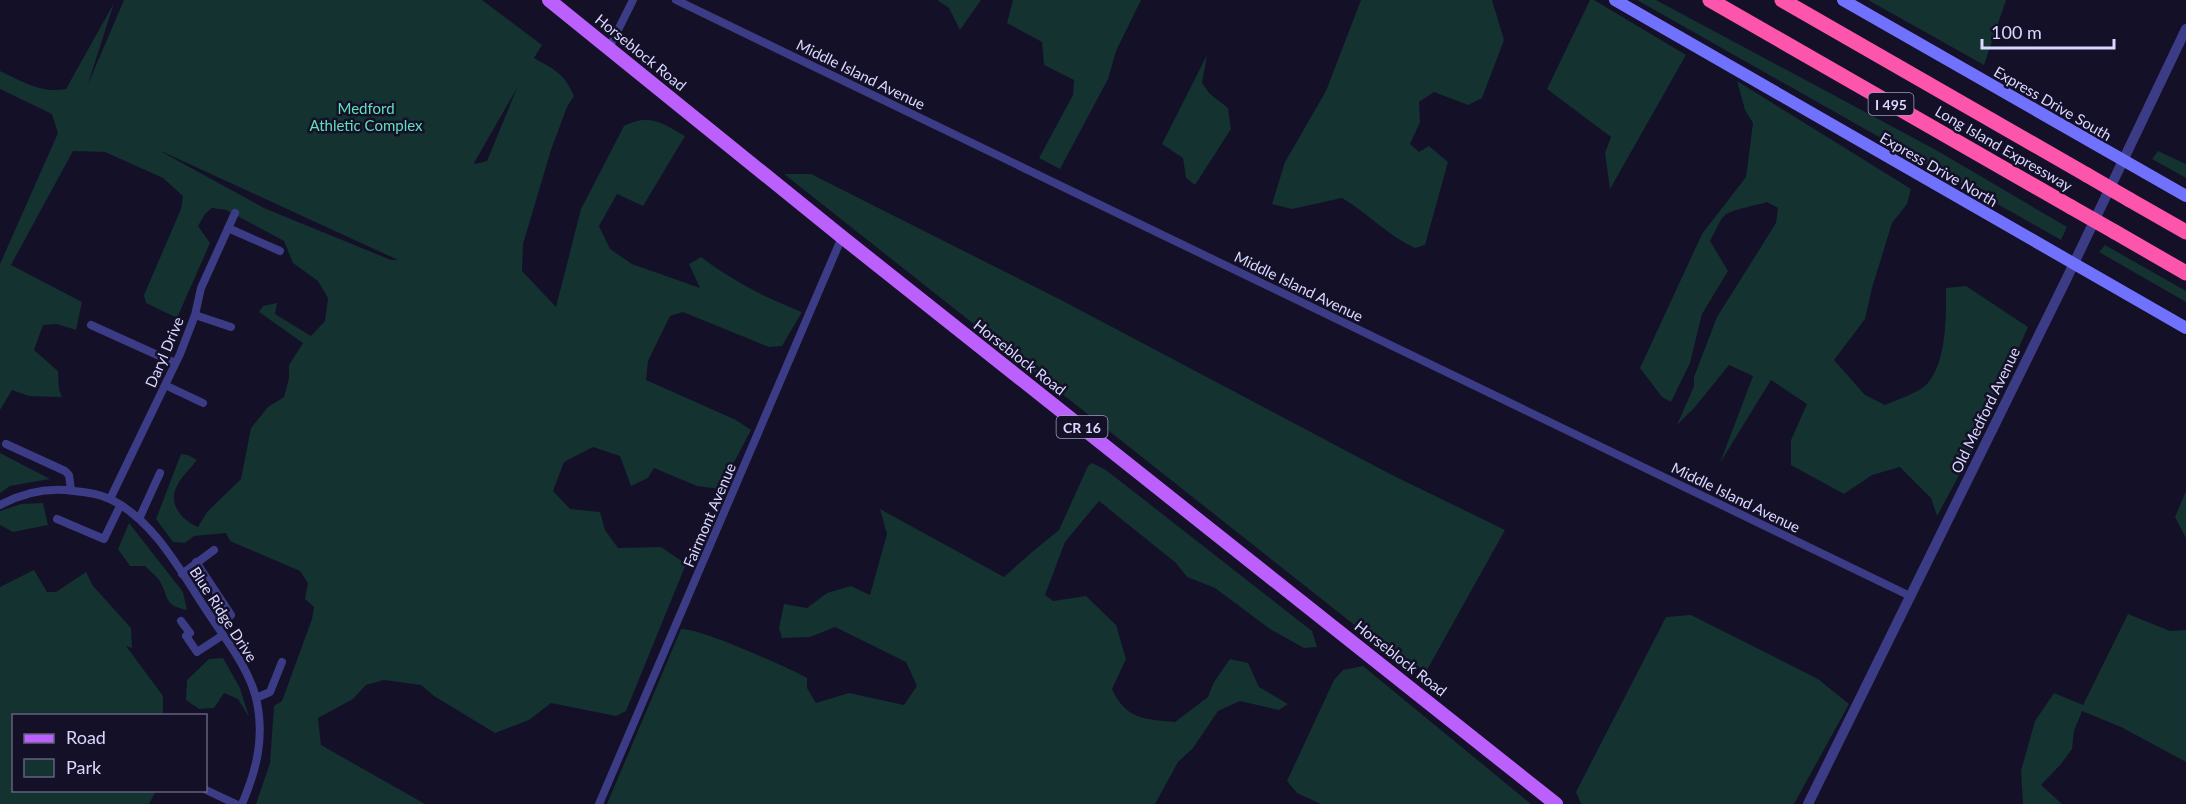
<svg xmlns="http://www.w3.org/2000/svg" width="2186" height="804" viewBox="0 0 2186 804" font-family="Lato,sans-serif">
<rect width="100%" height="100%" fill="#131028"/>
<!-- green -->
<path fill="#133230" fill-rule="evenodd" d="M124,0H482L542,45L534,58C555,70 564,73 574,96L567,107L551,150L523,244L522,271L556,307L581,209L624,126C649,113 663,123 685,136L643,206L617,194L599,226L610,249L632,264L700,288L689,264L701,257C735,282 762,296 802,312L782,346L769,347L683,312L670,316L648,361L646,380L736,420L751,430L720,489L697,486L654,468L648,478L631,486L620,456L593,447L564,462L553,491L570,509L600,512L605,530L618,548L661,547L686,564L626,711L616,716L551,703L529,720L495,733L434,696L421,685L384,680L366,685L353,699L318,718L321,745L425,804H256L270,763L274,706L282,701L312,619L314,607L305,599L308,583L300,571L230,541L226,533L194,536L185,543L173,542L156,519L181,454L188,455L197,460C191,468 181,477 177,486C167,504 183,521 198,527L207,512L241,479L251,428L268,407L284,397L289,378V365L303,343L259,312L263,306L277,303L275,314L311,336L325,321L328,298L318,281L293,263L284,241L226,210L212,208L205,214L198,226L210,243L177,318L146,303L144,295L181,209L183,196L163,178L105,152L73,151L11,265L82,302L76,330L57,324L43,325L34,350L58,371L59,390L62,397L29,396L12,390L0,410V264L58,133L52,114L0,89V71C21,81 42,94 66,89L114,3L88,84ZM517,88L487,161L475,164L474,163ZM162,152H163L398,260H391L264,208Z
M937,0H981L960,30L949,8Z
M1013,0H1141L1116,51L1108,79L1060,169L1039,158L1073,95L1074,80L1044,65L1042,42L1007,23Z
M1361,0H1492L1504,40L1482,98L1468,105L1434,92L1419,102L1420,122L1410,144L1419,152L1429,146L1448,162L1425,245L1415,248C1388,236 1368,213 1342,198L1292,209L1272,204L1285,162L1326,91Z
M1590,0H1594L1686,55L1610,189L1605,153L1611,137L1547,89Z
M1637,0H1656L1936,150L2067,227L2061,240Z
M1868,0H2006L1984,65Z
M1207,55L1202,83L1210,94L1228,108L1231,129L1195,185L1186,178L1183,158L1162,144Z
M1737,81L1911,189L1907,204L1892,223L1872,288L1865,319L1834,360L1865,395L1885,405C1896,400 1920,392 1927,384C1947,361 1946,317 1946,288L1966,286L2028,327L1974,448L1937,516L1931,498L1900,467L1872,475L1844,494L1791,465V440L1807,404L1771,380L1720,463L1753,376L1729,365L1695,407L1677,425L1694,386V377L1717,317L1776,223L1778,208L1767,202C1758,205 1731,210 1725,215C1719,221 1714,234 1710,241L1728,271L1702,314L1690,363L1671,402L1662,397L1640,368L1702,234L1746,177L1753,123L1745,110Z
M2158,151L2186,164V178L2152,159Z
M784,174H811L1061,300L1392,475L1505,530L1427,670L1400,661Z
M2105,245L2186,291V302L2099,252Z
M0,453L50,479L10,486L0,493Z
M1092,463L1106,470L1312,631L1317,647L1304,648L1270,629L1215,588L1187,577L1176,563L1099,501L1065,542L1045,595L1053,601L1086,596L1116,625L1126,659L1112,689C1126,720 1145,719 1175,722L1208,697L1214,682L1230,659L1248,663L1259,687L1288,704L1279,710L1240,701L1218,711L1193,748L1178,762L1155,804H607L681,629C698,627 789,668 807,678V688L816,703L849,693L904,705L917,686L906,662L835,627L810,637L782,638L779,628L784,604L807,608L827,593L851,586L870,595L887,534L880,509L1004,577L1032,552L1059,530L1088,466Z
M2186,491V538L2175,517Z
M43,503L48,525L13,532L0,525V511L21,504Z
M129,523L183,592L187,610C162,605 170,597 159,580C155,575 149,570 145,566H130L118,549Z
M34,570L47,592H56L86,572L93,586L131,628L132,648L126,646L163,696V715L14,716V790L156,791L149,804H0V587Z
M2128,614L2170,631L2186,630V762L2121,727L2082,711L2074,731L2072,749L2061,764L2041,785L2062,804H2023L2021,771L2035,721L2054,693L2083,705Z
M1691,615L1818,679L1849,704L1794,804H1581L1576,792L1666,617Z
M223,658L240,688L249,717L238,699L224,693L214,708L199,709L186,700L187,680L209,659Z
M1363,666L1531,804H1321L1297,793L1287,781L1334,680L1343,670Z"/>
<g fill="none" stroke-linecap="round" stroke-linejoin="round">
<!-- minor -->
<path stroke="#3c3c86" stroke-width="8" d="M676,0L1910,596
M609,48L633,0
M228,228L280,251
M195,315L231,327
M91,325L175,363
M165,385L203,403
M6,444L65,471L69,475L71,490
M110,499L180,354L195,315L201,288L235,213
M0,505C24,492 48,487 74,491C86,492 99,494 110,499C154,520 181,572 207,611C225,639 248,666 256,698C265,736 257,769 242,804
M57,519L104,539L120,506
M139,519L160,473
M196,562L231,615L217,626
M182,574L214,550
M181,621L190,633L186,636L197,652L223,635
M256,698L270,692L282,662
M206,790L236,804
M599,804L842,237"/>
<!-- tertiary -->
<path stroke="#3c3c86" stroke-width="10" d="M1808,804L2065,282L2186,29"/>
<!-- secondary -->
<path stroke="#7072fe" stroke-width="12" d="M1615,0L2186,328
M1843,0L2186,196"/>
<!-- primary -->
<path stroke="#bc60fd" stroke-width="14" d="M549,0L842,237L1556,804"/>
<!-- motorway -->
<path stroke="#fd54ac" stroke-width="15" d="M1710,0L2071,207
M1782,0L2087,175
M2130,200L2186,232
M2115,232L2186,273"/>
<!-- motorway-bridge -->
<path stroke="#fd54ac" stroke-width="15" d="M2087,175L2130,200
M2071,207L2115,232"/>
</g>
<g text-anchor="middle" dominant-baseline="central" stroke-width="5" stroke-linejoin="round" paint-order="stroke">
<!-- shield labels -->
<g fill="#131028" stroke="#9e9cbe" stroke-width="1.5">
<rect x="1868.5" y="93" width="45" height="22" rx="4.5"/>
<rect x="1056.5" y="416" width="51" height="22" rx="4.5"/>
</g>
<g font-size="14" font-weight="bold" fill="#dad8ff">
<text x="1891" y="104">I 495</text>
<text x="1082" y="427">CR 16</text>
</g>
<!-- street labels -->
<g font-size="15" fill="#dad8ff" stroke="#131028">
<text transform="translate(641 52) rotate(39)">Horseblock Road</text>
<text transform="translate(861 74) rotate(26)">Middle Island Avenue</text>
<text transform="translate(2053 103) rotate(30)">Express Drive South</text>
<text transform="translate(2004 148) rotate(30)">Long Island Expressway</text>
<text transform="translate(1939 169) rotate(30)">Express Drive North</text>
<text transform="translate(1299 286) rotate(26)">Middle Island Avenue</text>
<text transform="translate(164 352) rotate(-67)">Daryl Drive</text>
<text transform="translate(1020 357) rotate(38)">Horseblock Road</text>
<text transform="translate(1985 410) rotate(-64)">Old Medford Avenue</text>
<text transform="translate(1736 497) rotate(26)">Middle Island Avenue</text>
<text transform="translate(709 515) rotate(-67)">Fairmont Avenue</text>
<text transform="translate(224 614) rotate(57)">Blue Ridge Drive</text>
<text transform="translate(1401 658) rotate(38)">Horseblock Road</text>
</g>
<!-- park labels -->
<g font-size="15" fill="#63dfbb" stroke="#131028">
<text x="366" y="108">Medford<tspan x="366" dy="17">Athletic Complex</tspan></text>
</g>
</g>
<!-- legend -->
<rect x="12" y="714" width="195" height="78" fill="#131028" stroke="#63607e" stroke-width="1.5"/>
<rect x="24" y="734" width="30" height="9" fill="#bc60fd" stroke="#63607e" stroke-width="1.5"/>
<text x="66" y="744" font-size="18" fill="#dad8ff">Road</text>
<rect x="24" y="759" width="30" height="18" fill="#133230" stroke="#63607e" stroke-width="1.5"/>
<text x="66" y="774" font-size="18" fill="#dad8ff">Park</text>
<!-- scale -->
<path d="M1982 39v9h132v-9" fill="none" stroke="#dad8ff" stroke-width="3"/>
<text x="1991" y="39" font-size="18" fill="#dad8ff" stroke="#131028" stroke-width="4.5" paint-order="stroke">100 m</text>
</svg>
